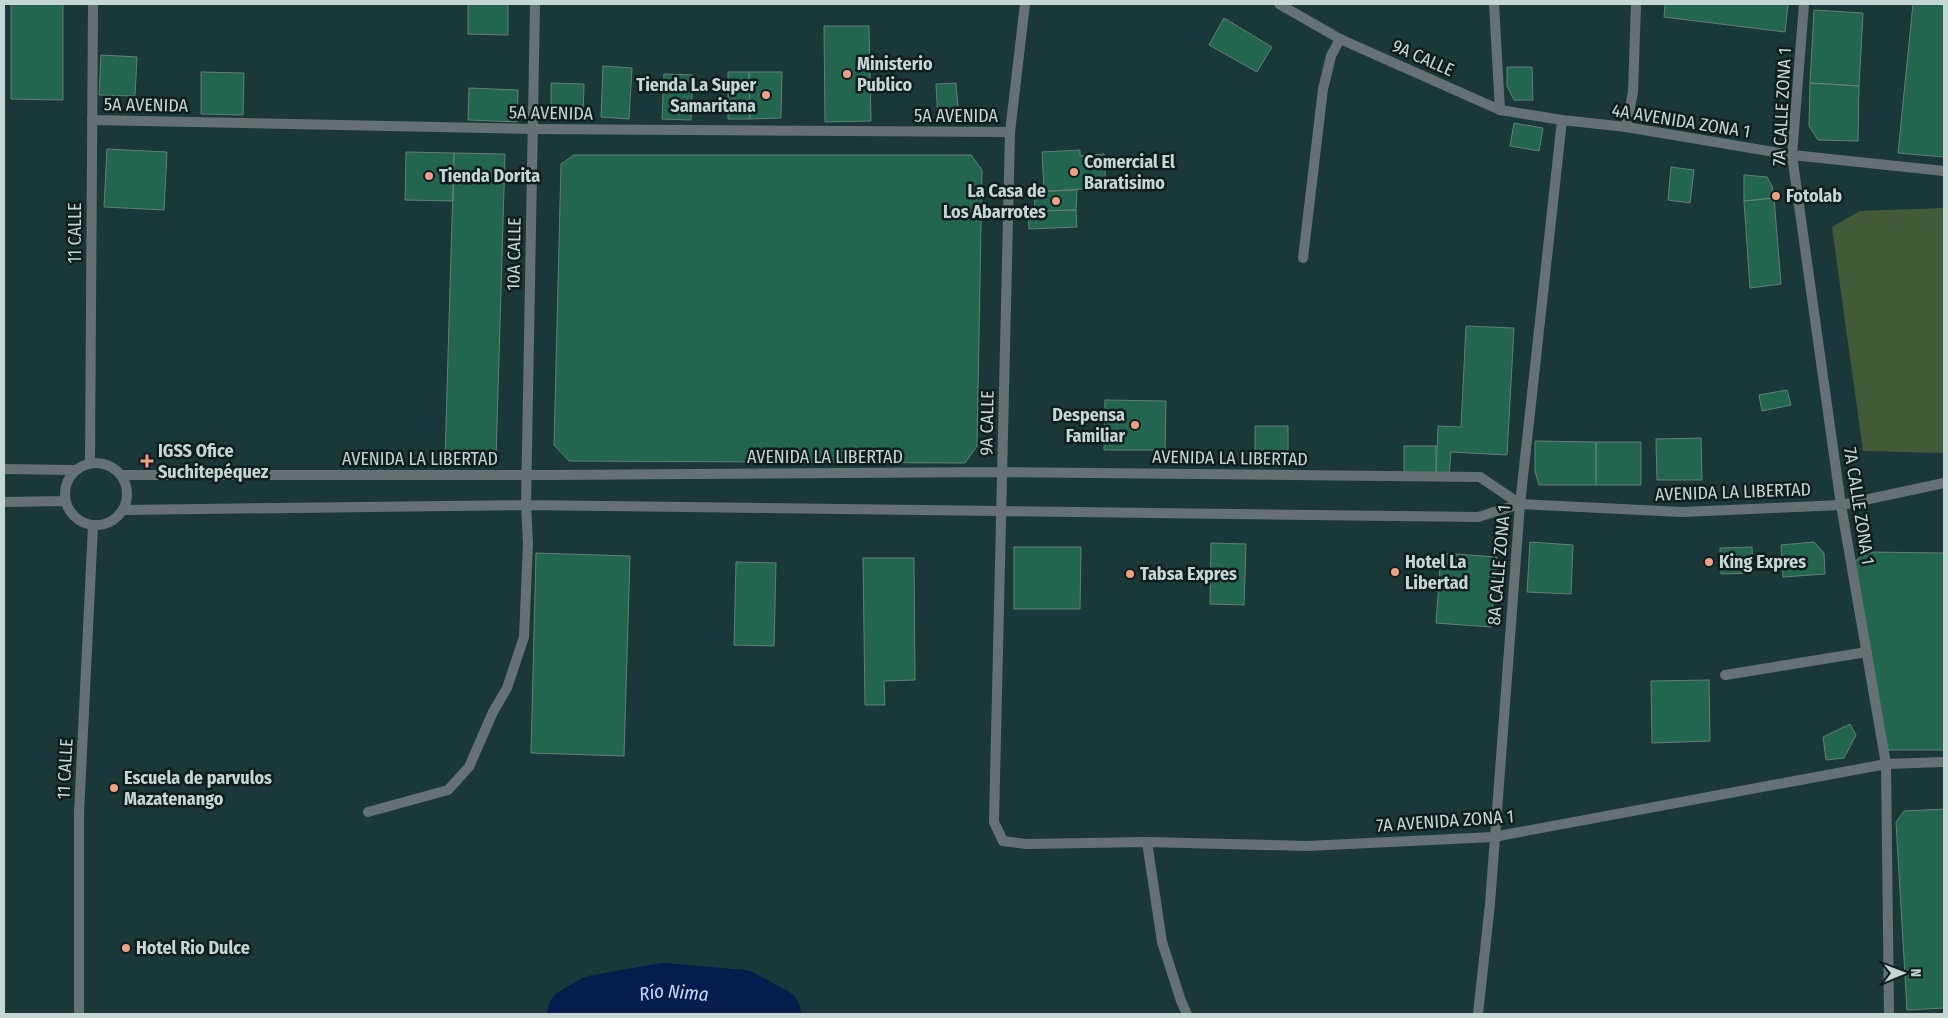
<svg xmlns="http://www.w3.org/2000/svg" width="1948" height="1018" viewBox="0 0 1948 1018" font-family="'Fira Sans Condensed',sans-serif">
<rect width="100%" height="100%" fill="#1a383a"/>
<!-- green -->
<path fill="#435a39" d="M1944,208V453L1863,451L1832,227L1860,211Z"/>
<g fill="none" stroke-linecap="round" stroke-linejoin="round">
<!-- river -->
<path stroke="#051c4d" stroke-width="54" id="s1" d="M574,1014L595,1002L663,990L742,997L774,1014"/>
</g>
<!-- building -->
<path fill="#236650" stroke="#637f73" d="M11,4H63V100L11,99Z
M468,4H508V35L468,34Z
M1665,4H1788L1785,32L1664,17Z
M1913,4H1944V157L1898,153Z
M1814,10L1863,13L1859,86L1810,83Z
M1224,18L1272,47L1257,72L1209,45Z
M824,26H869L871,121L825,122Z
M101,55L137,57L135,96L99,95Z
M603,66L632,68L629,119L601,117Z
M1507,67H1532L1533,100H1514L1507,86Z
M201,72L244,73L243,115L201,114Z
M728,72H749L750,119H728Z
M749,72H782L781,118L750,119Z
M664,74L693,75L691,120L662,119Z
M551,83L584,84L583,119H551Z
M956,83L959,119L938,120L936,84Z
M1810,83L1859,86L1858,141L1818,140L1809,126Z
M469,88L518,90L517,122L468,120Z
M1514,123L1543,128L1539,151L1510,146Z
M107,149L167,152L164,210L104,207Z
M1080,150V156L1104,154L1106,188L1044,191L1042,152Z
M406,152L454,153L453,201L405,200Z
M454,153L505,154L496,459L445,458Z
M574,155H971L982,170L977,446L965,463L569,461L554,445L561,164Z
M1671,167L1694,170L1690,203L1668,200Z
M1744,175L1767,177L1772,186L1774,198L1744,201Z
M1077,190L1076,210L1035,211L1034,192Z
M1774,198L1781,284L1750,288L1744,201Z
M1076,210L1077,227L1029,229L1028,211Z
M1466,326L1514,328L1507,455L1451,452L1449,476L1436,475L1438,426L1461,427Z
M1787,390L1791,405L1762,411L1759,395Z
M1105,400L1166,401L1165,450H1104Z
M1255,426H1288V466H1255Z
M1701,438L1702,480H1657L1656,439Z
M1535,441L1596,442V485H1539L1535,471Z
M1596,442H1641V485H1596Z
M1404,446H1436V475H1404Z
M1530,542L1573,545L1571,594L1527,592Z
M1814,542L1824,553L1825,574L1783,577L1781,545Z
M1211,543L1246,544L1244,605L1210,604Z
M1014,547H1081L1080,609H1014Z
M1752,547L1753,573L1721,574L1720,548Z
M1866,552L1944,553V750H1884L1853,563Z
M536,553L630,556L624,756L531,753Z
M1441,553L1497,557L1491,627L1436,623Z
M863,558H914L915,680L884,681L885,705H865Z
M736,562L776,563L774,646L734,645Z
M1709,680L1710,741L1652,743L1651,681Z
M1850,724L1856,735L1844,758L1826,760L1823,737Z
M1944,809V1008L1907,1010L1896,822L1904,811Z"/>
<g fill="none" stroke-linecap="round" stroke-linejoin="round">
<!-- service -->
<path stroke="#667177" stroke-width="10" d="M1626,127L1633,92L1636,4
M1303,258L1323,89L1331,56L1340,39
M1725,675L1867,652
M368,812L448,790L469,767L493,712L507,688L524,637L528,543L526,505
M1147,842L1162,942L1181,1001L1187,1014"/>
<!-- minor -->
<path stroke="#667177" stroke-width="10" d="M1279,4L1340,39L1500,110L1562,120L1626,127L1792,155L1804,4
M1494,4L1500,110
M92,120L532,129L1010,132
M1841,505L1944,483
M1003,841L1026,844L1147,842L1307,846L1493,837L1886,764L1889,1014
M1478,1014L1490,904L1520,504L1562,120"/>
<!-- tertiary -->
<path stroke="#667177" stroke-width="10" d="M1944,171L1792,155L1841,505L1886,764L1944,762
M90,462L93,4
M65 494a31 31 0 1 1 62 0a31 31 0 1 1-62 0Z
M4,469L74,470
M122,475H552L1003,472L1480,477L1520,504
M4,502L64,501
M526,505L535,4
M123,510L526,505L1478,517L1520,504L1682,512L1841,505
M1003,841L994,822L1010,132L1025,4
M79,1014V813L93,526"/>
</g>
<!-- markers -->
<g fill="#f2a081" stroke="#101d1e" stroke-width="2">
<circle cx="847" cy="74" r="5"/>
<circle cx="766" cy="95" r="5"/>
<circle cx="1074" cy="172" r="5"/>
<circle cx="429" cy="176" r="5"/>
<circle cx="1776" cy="196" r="5"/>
<circle cx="1056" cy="201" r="5"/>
<circle cx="1135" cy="425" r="5"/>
<path d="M144.5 453.5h5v5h5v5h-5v5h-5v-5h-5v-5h5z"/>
<circle cx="1709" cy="562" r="5"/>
<circle cx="1395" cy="572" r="5"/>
<circle cx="1130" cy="574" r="5"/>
<circle cx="114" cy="788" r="5"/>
<circle cx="126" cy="948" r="5"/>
</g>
<g text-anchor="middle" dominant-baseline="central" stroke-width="5" stroke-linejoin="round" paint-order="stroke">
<!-- street labels -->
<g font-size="18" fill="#c5d6d6" stroke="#101d1e">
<text transform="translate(1423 58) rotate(24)">9A CALLE</text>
<text transform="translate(146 105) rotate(1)">5A AVENIDA</text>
<text transform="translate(1782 107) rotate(-87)">7A CALLE ZONA 1</text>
<text transform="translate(551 113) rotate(1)">5A AVENIDA</text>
<text x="956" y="116">5A AVENIDA</text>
<text transform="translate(1681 121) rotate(9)">4A AVENIDA ZONA 1</text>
<text transform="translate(75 233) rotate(-90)">11 CALLE</text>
<text transform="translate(514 254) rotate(-89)">10A CALLE</text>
<text transform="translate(987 423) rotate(-89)">9A CALLE</text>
<text x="825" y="457">AVENIDA LA LIBERTAD</text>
<text transform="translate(1230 458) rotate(1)">AVENIDA LA LIBERTAD</text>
<text x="420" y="459">AVENIDA LA LIBERTAD</text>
<text transform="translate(1733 492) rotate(-2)">AVENIDA LA LIBERTAD</text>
<text transform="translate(1859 506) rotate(81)">7A CALLE ZONA 1</text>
<text transform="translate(1499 565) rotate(-85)">8A CALLE ZONA 1</text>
<text transform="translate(65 769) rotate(-87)">11 CALLE</text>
<text transform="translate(1445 821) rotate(-4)">7A AVENIDA ZONA 1</text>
</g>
<!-- poi labels -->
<g font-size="18" font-weight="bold" fill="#c5d6d6" stroke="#101d1e" text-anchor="start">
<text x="857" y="64">Ministerio<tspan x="857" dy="21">Publico</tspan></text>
<text x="756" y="85" text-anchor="end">Tienda La Super<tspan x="756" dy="21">Samaritana</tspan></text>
<text x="1084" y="162">Comercial El<tspan x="1084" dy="21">Baratisimo</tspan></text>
<text x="439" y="176">Tienda Dorita</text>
<text x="1046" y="191" text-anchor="end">La Casa de<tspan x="1046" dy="21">Los Abarrotes</tspan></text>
<text x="1786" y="196">Fotolab</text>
<text x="1125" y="415" text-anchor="end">Despensa<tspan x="1125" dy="21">Familiar</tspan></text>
<text x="158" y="451">IGSS Ofice<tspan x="158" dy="21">Suchitepéquez</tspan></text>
<text x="1405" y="562">Hotel La<tspan x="1405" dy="21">Libertad</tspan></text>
<text x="1719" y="562">King Expres</text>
<text x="1140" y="574">Tabsa Expres</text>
<text x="124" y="778">Escuela de parvulos<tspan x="124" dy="21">Mazatenango</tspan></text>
<text x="136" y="948">Hotel Rio Dulce</text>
</g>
<!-- water labels -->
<g font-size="19" font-style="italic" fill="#c9dbfc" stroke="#101d1e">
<text stroke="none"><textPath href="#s1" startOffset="104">Río Nima</textPath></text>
</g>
</g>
<!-- border -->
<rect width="1948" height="1018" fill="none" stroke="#c5d6d6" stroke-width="10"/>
<!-- north arrow -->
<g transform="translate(1903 973) rotate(89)" stroke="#101d1e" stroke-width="4" paint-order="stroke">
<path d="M0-4L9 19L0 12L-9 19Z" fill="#c5d6d6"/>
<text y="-8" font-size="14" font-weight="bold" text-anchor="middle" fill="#c5d6d6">N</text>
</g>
</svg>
